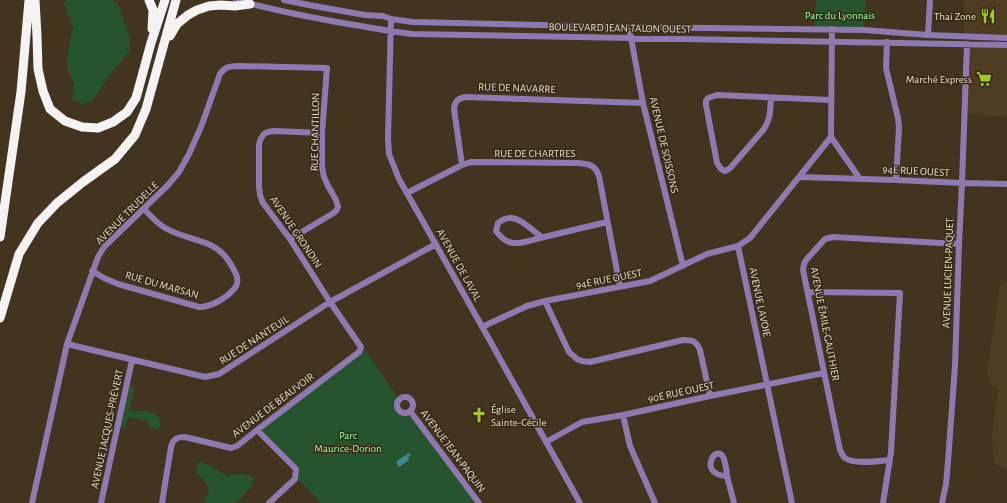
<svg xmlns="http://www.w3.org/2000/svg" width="1007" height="503" viewBox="0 0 1007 503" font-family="'Alegreya Sans',sans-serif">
<rect width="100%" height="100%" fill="#42341e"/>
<!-- built -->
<path fill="#4e3d20" d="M965,0H1007V38L963,36Z
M967,44L1007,45V116L964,114Z
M1001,280L1007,282V468L993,464L992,434L998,387L991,386L987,370Z"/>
<!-- green -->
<path fill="#26542f" d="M66,0H112L118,4L124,21L129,35L130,51L112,72L92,101L82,104L72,100L74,84L67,69V58L73,27L64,4Z
M816,0H866L864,30L814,29Z
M359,344L365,350L396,395L400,398L397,402L398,409L403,413L408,412L476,499L471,503H321L296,477V469L257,430L358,354Z
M135,385L129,410C140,413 167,407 159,429L156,430L150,428L148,421L128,417L125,429L120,428L128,386Z
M198,462H203L228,476C238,473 245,473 254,478L251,487L236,503H204L209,490L207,484L196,472Z"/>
<!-- water -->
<path fill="#3c8a8f" d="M408,453L410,454V455L409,457H408L409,460L399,467L396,462L405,455L406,456Z"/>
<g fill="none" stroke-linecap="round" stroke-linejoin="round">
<!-- minor -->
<path stroke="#8e7ab0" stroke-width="6" d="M236,0C269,9 303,16 337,22C362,26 387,31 413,34L1007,45
M284,0L314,6L365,15L383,16L391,19L413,22L629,27L864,30L928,35L1007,38
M391,19L388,138L389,154L399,179L489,339L580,503
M629,27L643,103L683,266
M928,35L930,0
M887,42L886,68L898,118L899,127L896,180
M771,98C770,110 771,118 764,129L732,166L729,169L725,171L721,169L717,163L706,105V101L708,98L717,95L831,100
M831,137L860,179
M462,165L454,109C455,101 458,98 466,97L643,103
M800,177L896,180L962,183L1007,184
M407,193L462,165L471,162L578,163C590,164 595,165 599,176L620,287
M542,237C528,228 515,209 498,223L496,231C501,237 505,242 513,243C524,244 534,239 544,237C565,232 586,227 607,222
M92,271L104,278L118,284L199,307C210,307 225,299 232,291C238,286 239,279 235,272C232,266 228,259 223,254C208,239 185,239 167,229C158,225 151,216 144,209
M808,292L900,293L891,452L883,503
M545,301L569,352L577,359L582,361L590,362L683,340C693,340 696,341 700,350L710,396
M482,327L527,306L545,301L650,281L707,254L738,246
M67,344L205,377L219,374L330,302L436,244
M397 405a8 8 0 1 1 16 0a8 8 0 1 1-16 0Z
M410,411L479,503
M623,415L630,446L655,503
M257,430L296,469L295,479L269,503
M546,442L582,422L623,415L710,396L824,373
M890,460C879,461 854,465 845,458C842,456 842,453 840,450L803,270L804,264L806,260L825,239L833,237L959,244
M727,476C694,475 720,436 725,463C726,468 727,471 727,476L734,503
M32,503L67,344L98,257L104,247L168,185L179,172L189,154L201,127L220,74C225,67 229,66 238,66L327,68L322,133V167L324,177L328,186L336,200L338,207L336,211L332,214L290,239
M101,503L132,360
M162,503L171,447C173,439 177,437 185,437L231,448L237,446L257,430L359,352L361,347L359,344L330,302L290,239L263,203L260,195L259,186V144C262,134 264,132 274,131L322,133
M792,503L738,246L750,238L831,137L832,29
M942,503L946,484L948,462L955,366L959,244L962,183L967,44"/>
<!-- highway -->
<path stroke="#f3f3f3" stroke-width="9" d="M35,0L37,36L38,69L43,91L50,109L65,121L82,127L98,128L113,122L127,112L136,98L151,43L165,0
M149,0L153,10L152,29
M170,36L177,24L188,15L197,10L209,6L221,5L235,6L250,4
M0,237L21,92L29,0
M0,318L19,254L38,223L57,203L83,182L115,159L135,135L146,109L176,0"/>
</g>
<!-- icons -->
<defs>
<symbol id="restaurant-bare" viewBox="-9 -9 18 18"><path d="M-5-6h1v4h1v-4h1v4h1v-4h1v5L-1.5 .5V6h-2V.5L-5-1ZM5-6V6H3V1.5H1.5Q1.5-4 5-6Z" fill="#a1c92a" stroke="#372a14" stroke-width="2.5" paint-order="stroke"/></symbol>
<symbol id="supermarket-bare" viewBox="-9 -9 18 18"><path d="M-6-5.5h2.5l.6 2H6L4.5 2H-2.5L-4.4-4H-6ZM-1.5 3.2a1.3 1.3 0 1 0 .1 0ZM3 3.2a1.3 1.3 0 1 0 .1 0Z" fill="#a1c92a" stroke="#372a14" stroke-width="2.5" paint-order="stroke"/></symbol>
<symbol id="church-bare" viewBox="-9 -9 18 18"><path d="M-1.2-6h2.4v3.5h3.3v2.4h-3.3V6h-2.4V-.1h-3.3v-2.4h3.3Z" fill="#a1c92a" stroke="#372a14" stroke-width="2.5" paint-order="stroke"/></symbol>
</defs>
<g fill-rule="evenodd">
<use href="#restaurant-bare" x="977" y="5" width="22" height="22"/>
<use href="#supermarket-bare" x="973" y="68" width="22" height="22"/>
<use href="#church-bare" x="468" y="404" width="22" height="22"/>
</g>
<g text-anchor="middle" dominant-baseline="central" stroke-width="3" stroke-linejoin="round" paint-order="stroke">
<!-- park labels -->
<g font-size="11" fill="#91fea5" stroke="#372a14">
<text x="840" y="15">Parc du Lyonnais</text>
<text x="348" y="435">Parc<tspan x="348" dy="13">Maurice-Dorion</tspan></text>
</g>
<!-- poi labels -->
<g font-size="11" fill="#e3dbce" stroke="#372a14" text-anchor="end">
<text x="976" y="16">Thaï Zone</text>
<text x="972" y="79">Marché Express</text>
<text x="491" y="409" text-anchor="start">Église<tspan x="491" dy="13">Sainte-Cécile</tspan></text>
</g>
<!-- street labels -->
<g font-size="11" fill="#e3dbce" stroke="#372a14">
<text transform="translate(620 28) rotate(1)">BOULEVARD JEAN-TALON OUEST</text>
<text transform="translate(517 88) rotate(2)">RUE DE NAVARRE</text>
<text transform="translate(315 132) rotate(-89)">RUE CHANTILLON</text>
<text transform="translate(664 145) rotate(77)">AVENUE DE SOISSONS</text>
<text x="535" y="153">RUE DE CHARTRES</text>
<text transform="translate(916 171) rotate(3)">94E RUE OUEST</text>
<text transform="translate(127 213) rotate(-45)">AVENUE TRUDELLE</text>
<text transform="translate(296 232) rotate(56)">AVENUE GRONDIN</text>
<text transform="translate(459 265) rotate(61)">AVENUE DE LAVAL</text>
<text transform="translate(948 273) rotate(-88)">AVENUE LUCIEN-PAQUET</text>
<text transform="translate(609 279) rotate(-11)">94E RUE OUEST</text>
<text transform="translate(162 285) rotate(16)">RUE DU MARSAN</text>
<text transform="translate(760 302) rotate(78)">AVENUE LAVOIE</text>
<text transform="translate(825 324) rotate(79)">AVENUE ÉMILE-GAUTHIER</text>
<text transform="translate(254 340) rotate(-33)">RUE DE NANTEUIL</text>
<text transform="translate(681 392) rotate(-12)">90E RUE OUEST</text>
<text transform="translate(273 405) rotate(-37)">AVENUE DE BEAUVOIR</text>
<text transform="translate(107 429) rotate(-78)">AVENUE JACQUES-PRÉVERT</text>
<text transform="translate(453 451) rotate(53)">AVENUE JEAN-PAQUIN</text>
</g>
</g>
</svg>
